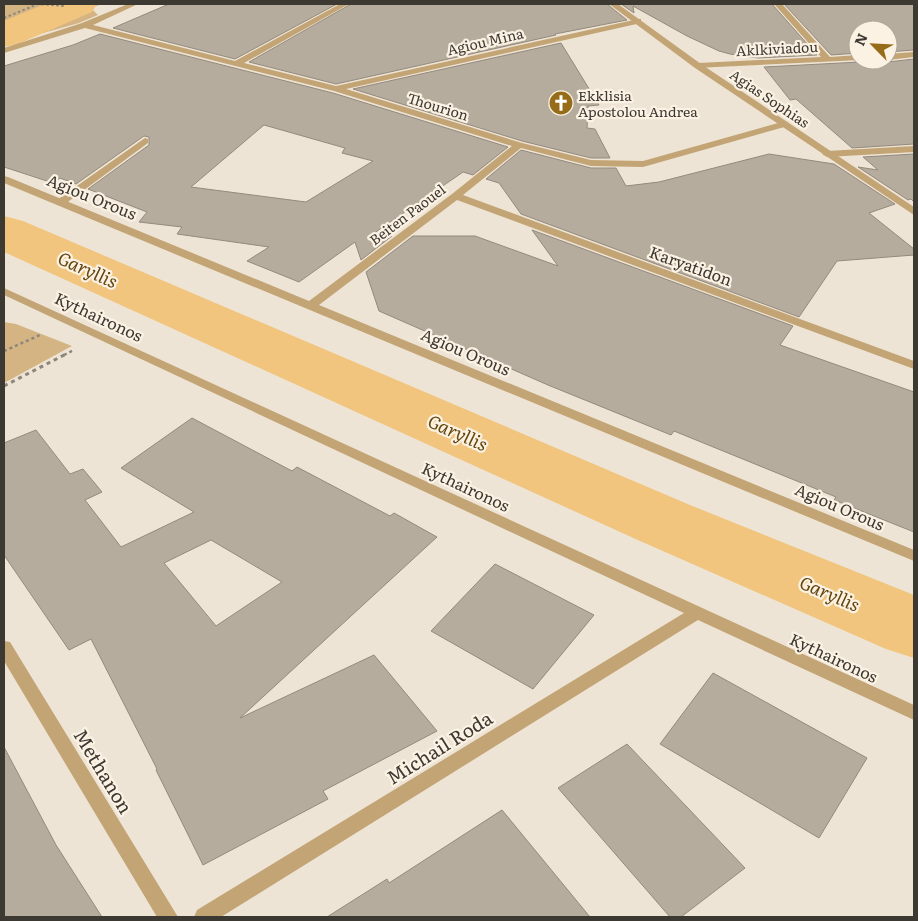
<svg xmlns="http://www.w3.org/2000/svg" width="918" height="921" viewBox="0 0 918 921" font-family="Literata,serif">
<rect width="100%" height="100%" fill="#eee4d5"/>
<!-- green -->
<path fill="#d4b483" d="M4,4H102L91,8L98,15L79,23L4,44Z
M4,322L16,324L72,346L4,383Z"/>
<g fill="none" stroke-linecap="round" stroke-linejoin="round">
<!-- river -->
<path fill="#f1c57e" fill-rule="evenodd" d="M45,4H97L92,12L18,44L4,47V21Z
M4,216L23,221L690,505L914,595V658L886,649L640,541L4,252Z"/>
</g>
<!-- building -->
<path fill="#b6ac9e" stroke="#938a7d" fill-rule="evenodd" d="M169,4H337L235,59L113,28Z
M351,4H607L627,20L555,34L556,35L336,84L249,62Z
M621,4H772L817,55L758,58L730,54L719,51L687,36L633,6L634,13Z
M784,4H914V50L888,52V30H858V53L831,55Z
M100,34L333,93L508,147L473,175L463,172L370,236H392L361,260L355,242L299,282L247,261L269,247L177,234L182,227L139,222L147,212L88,189L149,145V137L144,136L76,184L60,178L53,183L4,167V66L73,45ZM264,125L345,148L342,153L373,161L306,202L191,187Z
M561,43L599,105L588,106L587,128L595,129L610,158H591L522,141L353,89Z
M914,59V144L852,148L796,99L790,100L764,67L860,62L862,60H886L888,62Z
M521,150L591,168H616L626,186L659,182L769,154L834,164L895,204L869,213L914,249V255L837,261L799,317L521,214L499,183L486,179Z
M914,154V202L911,199L908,200L858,167L878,170L863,157Z
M532,230L793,326L780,345L914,392V532L834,500L836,497L674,431L671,435L548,385L379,311L366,272L413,236H475L558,266Z
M192,418L292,471L297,467L390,516L394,513L437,537L240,718L374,655L437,731L323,791L328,799L203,865L156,770L157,769L91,639L69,650L4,555V443L36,430L70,474L83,469L102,492L85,500L121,547L194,512L121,468ZM211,540L282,582L216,626L164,563Z
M495,564L594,615L533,689L431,631Z
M713,673L867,758L819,838L660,744Z
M627,744L745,868L681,917H670L558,788Z
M4,747L56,845L102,917H4Z
M502,810L590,917H327L387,879L389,883Z"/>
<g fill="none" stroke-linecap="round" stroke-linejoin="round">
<!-- path-far2 -->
<path stroke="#8d867c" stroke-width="2" stroke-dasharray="2.5 2.5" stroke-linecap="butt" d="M4,18L38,4L65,6"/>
<!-- path-far1 -->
<path stroke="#8d867c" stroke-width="2.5" stroke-dasharray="3 3" stroke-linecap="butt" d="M4,351L40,335
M64,355L74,350"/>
<!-- path -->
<path stroke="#8d867c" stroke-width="3" stroke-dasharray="4 4" stroke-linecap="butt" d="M4,386L66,354"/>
<!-- service -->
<path fill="#c3a475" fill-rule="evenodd" d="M145,138L148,139V143L65,204H57L56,202L57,200Z"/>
<!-- minor -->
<path fill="#c3a475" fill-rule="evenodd" d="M128,4H138L93,25L235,61L340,4H349L244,63L336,86L638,19H641V23L346,89L522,143L591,160L643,161L782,122H788V126L643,167L591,166L521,148L463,195L914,361V369L457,200L319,305L914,550V561L4,183V176L8,177L309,301L452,194L512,146L334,91L85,28L4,53V48L82,23Z
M774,4H782L830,57L858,55V60H860L695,68V64L698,63L821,57Z
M914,52V57L888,60V54Z
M914,146V152L827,157L822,154L827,151Z
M4,288L914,705V720L698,620L221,917H194L197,910L684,613L4,295Z
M4,641L10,642L178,917H157L4,661Z"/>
<!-- tertiary -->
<path fill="#c3a475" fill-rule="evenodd" d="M609,4H618L701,64L914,207V215L695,68Z"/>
</g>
<!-- icons -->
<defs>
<symbol id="church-disc" viewBox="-11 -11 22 22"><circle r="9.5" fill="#976c19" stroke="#fcf2e3"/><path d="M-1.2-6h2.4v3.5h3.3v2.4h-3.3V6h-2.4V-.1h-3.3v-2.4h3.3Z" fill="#fff"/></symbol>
</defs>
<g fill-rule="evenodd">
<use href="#church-disc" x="547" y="89" width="28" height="28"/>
</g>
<g text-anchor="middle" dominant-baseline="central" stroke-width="4.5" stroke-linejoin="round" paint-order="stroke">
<!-- far-street labels -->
<g font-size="14" fill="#3c3832" stroke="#fcf2e3">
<text transform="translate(485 41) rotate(-13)">Agiou Mina</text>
<text transform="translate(777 48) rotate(-3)">Aklkiviadou</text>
<text transform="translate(770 98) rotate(34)">Agias Sophias</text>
<text transform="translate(438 106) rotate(17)">Thourion</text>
<text transform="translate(407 214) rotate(-37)">Beiten Paouel</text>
</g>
<!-- far-poi labels -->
<g font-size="14" fill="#3c3832" stroke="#fcf2e3" text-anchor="start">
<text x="578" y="95">Ekklisia<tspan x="578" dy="16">Apostolou Andrea</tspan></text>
</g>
<!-- street labels -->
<g font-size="16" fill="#3c3832" stroke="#fcf2e3">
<text transform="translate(92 196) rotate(22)">Agiou Orous</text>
<text transform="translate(691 265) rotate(20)">Karyatidon</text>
<text transform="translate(99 316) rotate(25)">Kythaironos</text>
<text transform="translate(466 351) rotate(23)">Agiou Orous</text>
<text transform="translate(466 486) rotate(25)">Kythaironos</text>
<text transform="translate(840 506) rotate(23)">Agiou Orous</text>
<text transform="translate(834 657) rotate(25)">Kythaironos</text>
</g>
<!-- water labels -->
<g font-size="18" font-style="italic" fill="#64460e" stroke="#fcf2e3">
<text transform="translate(88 269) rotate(24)">Garyllis</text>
<text transform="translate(458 432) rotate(24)">Garyllis</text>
<text transform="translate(830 593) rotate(23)">Garyllis</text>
</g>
<!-- near-street labels -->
<g font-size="19" fill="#3c3832" stroke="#fcf2e3">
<text transform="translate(439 747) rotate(-32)">Michail Roda</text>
<text transform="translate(104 771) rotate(59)">Methanon</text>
</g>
</g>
<!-- border -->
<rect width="918" height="921" fill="none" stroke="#3c3832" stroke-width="10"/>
<!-- north arrow -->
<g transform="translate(873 45) rotate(294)"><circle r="24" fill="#fcf2e3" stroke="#afa89c"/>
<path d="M0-4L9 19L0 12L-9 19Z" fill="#976c19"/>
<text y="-8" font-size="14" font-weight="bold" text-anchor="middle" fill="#3c3832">N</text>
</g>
</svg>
